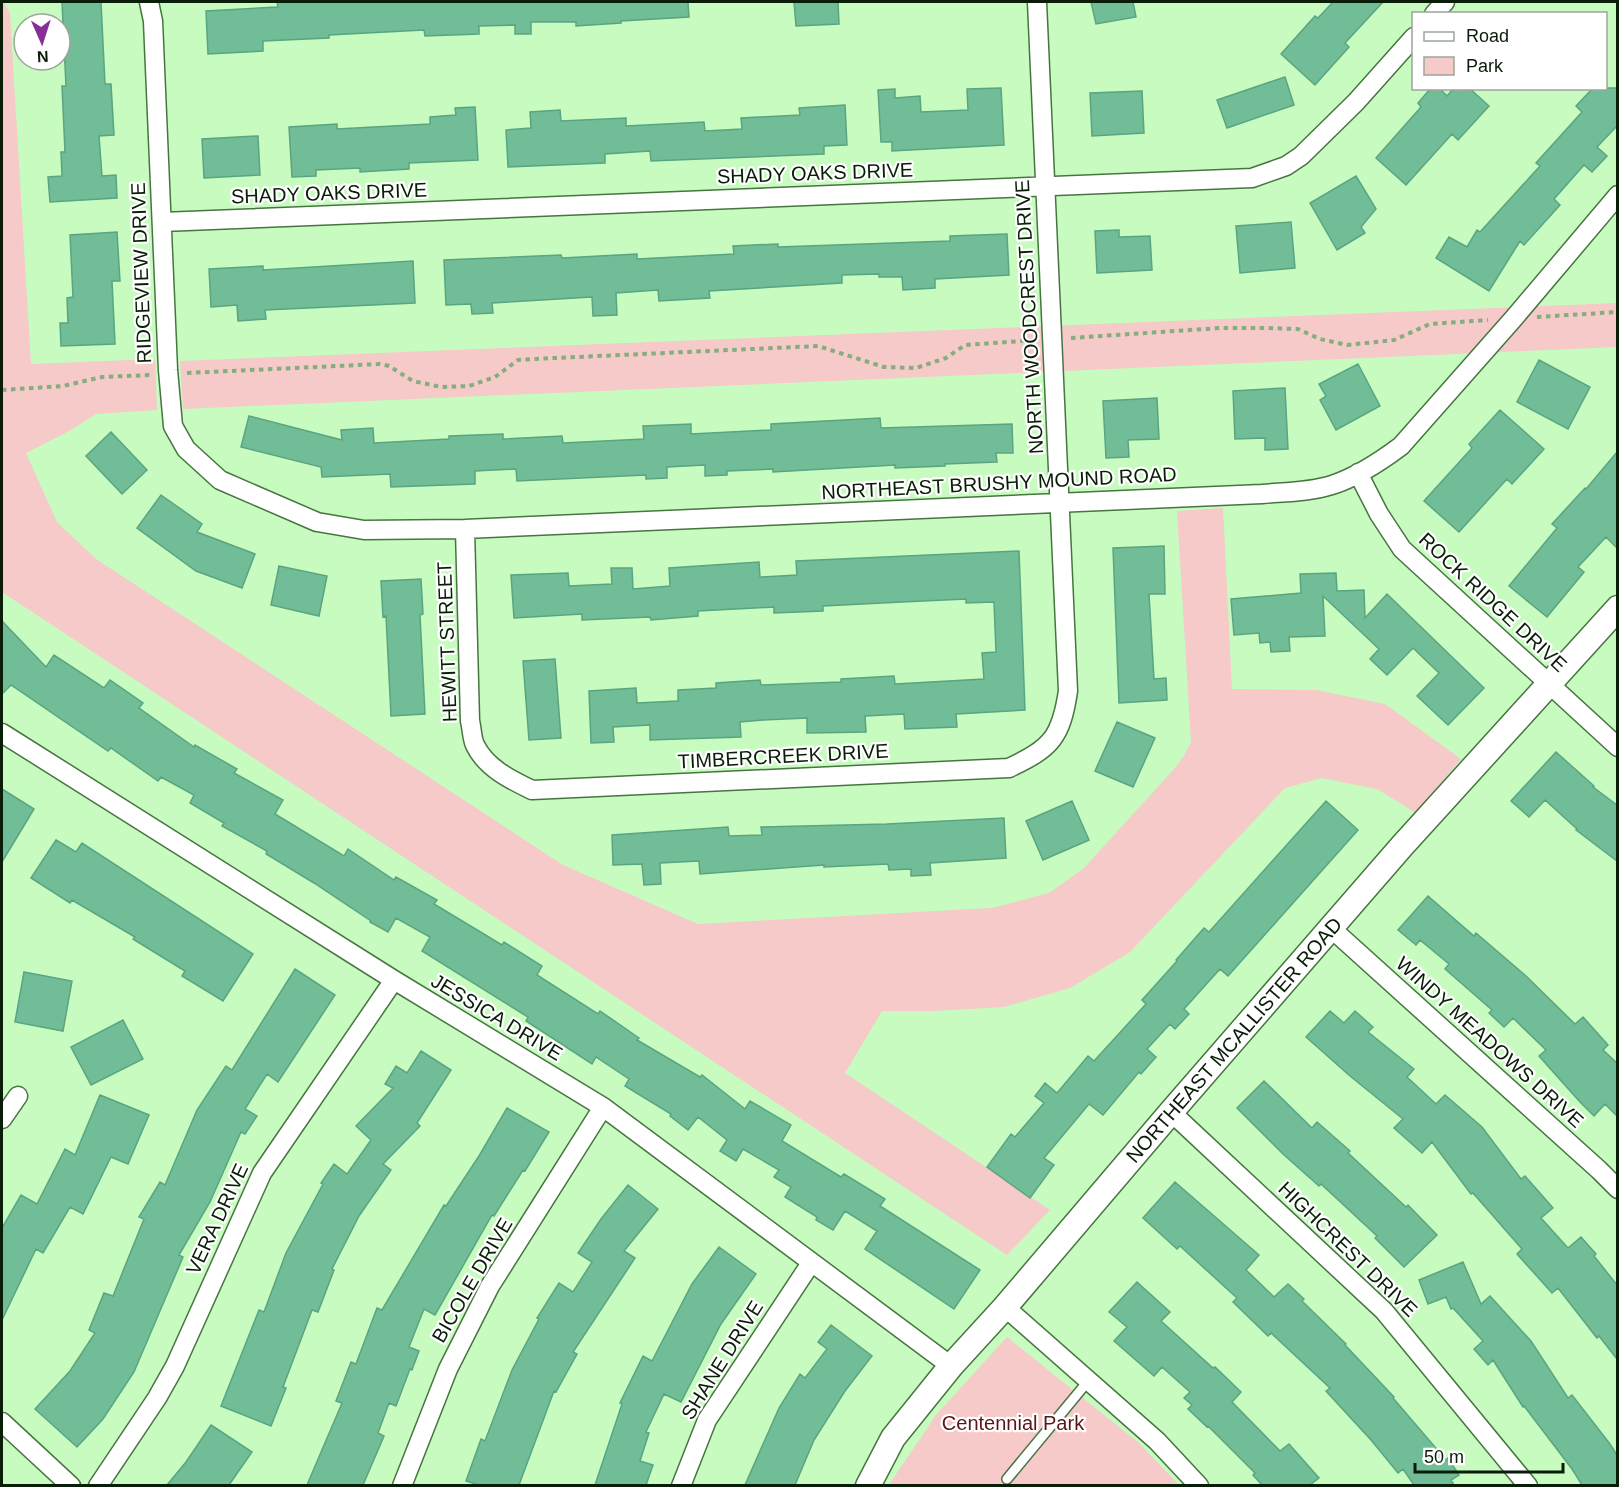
<svg xmlns="http://www.w3.org/2000/svg" width="1619" height="1487" viewBox="0 0 1619 1487" font-family="Arial,sans-serif">
<rect width="100%" height="100%" fill="#c8fbc0"/>
<!-- green -->
<path fill="#f5cac8" d="M2,2H4L10,14L31,364L155,359L157,410L96,414L71,430L26,453L57,522L96,559L563,865L698,924L992,908L1049,893L1084,868L1175,768L1184,756L1191,742L1177,511L1223,508L1232,689L1316,690L1385,704L1461,759L1416,813L1377,789L1322,778L1285,788L1130,952L1070,988L1004,1007L933,1011H882L845,1073L1050,1210L1007,1255L2,592Z
M1618,303L1617,347L183,409L180,361Z
M1007,1337L1139,1443L1179,1485L888,1486L936,1415Z"/>
<!-- building -->
<path fill="#71bd98" stroke="#59a580" stroke-width="1.5" d="M62,2H101L105,84H111L114,135L99,136L102,176L116,175L117,198L50,202L48,177L62,176L61,152H65L62,86H66Z
M277,2H688L689,17L621,21V23L576,26V22H531V34H515V25L479,26V34L425,36L424,30L329,35V38L263,41V51L208,54L206,11L278,7Z
M794,2H838L839,24L796,26Z
M1091,2H1133L1136,17L1096,24Z
M1333,2H1383L1345,43L1349,47L1315,85L1281,54L1315,16L1318,18Z
M1285,77L1294,105L1227,128L1217,100Z
M1001,88L1004,145L892,151V142H881L878,90L895,89V98L920,96L921,112L968,110L967,89Z
M1431,88H1439L1447,96L1454,88H1469L1489,106L1458,140L1452,134L1406,185L1376,158L1421,107L1418,103Z
M1593,88H1617V126L1597,147L1607,156L1592,172L1584,165L1554,199L1560,205L1524,245L1520,241L1489,291L1436,258L1449,237L1467,247L1477,230L1480,232L1540,166L1536,163L1582,112L1576,106Z
M1142,91L1144,133L1092,136L1090,93Z
M845,105L847,145L824,146V154L651,161L650,151L605,154V163L508,167L506,130L531,128L530,112L560,110L561,121L626,118V126L704,122L705,131L742,129L741,118L800,115L799,108Z
M475,107L478,160L409,163V169L360,172V168L316,170V176L292,177L289,127L337,124V129L430,124V117L456,115L455,108Z
M258,136L260,175L204,178L202,139Z
M1356,176L1376,209L1361,227L1365,233L1337,250L1310,203Z
M1291,222L1295,268L1240,273L1236,226Z
M1119,230V237L1150,236L1152,270L1097,273L1095,231Z
M117,232L120,281H112L115,344L61,346L60,323H68L67,298L73,297L70,235Z
M1007,234L1009,275L935,279V288L903,290L902,277H879V274L842,275V283L709,291L710,298L659,301L658,290L616,293L617,315L593,316L592,297L492,303L493,313L472,314L471,304L446,305L444,260L561,255L562,258L637,254V259L734,254L733,246L778,244V247L950,241V236Z
M413,261L415,303L265,310L266,319L238,321L237,305L211,307L209,269L263,266V270Z
M1539,360L1590,387L1568,429L1517,402Z
M1358,364L1380,406L1336,430L1320,400L1326,396L1319,384Z
M1285,388L1288,449L1265,450V438L1235,439L1233,391Z
M1157,398L1159,439L1128,440L1129,457L1106,458L1103,401Z
M1500,410L1544,449L1512,484L1507,479L1459,532L1424,501L1472,448L1469,444Z
M249,416L342,440L341,430L373,428L374,443L449,439V436L503,434V439L562,436L563,443L644,439L643,426L691,424V434L771,430V424L880,418L881,428L1012,424L1013,453H996L997,462L945,464V466L895,468V465L773,472V469L727,471V475L705,476V465L667,467V478L646,479V475L517,481L516,469L475,471V484L391,487L390,474L322,477L321,467L241,447Z
M111,432L147,470L122,494L86,456Z
M1617,452V548L1606,537L1578,567L1584,572L1547,617L1509,586L1557,528L1552,524L1585,488L1586,489Z
M161,495L202,524L197,532L255,554L242,588L196,571L137,528Z
M1164,546L1165,594H1149L1154,679L1166,678L1167,700L1119,703L1113,548Z
M1019,551L1025,710L956,714L957,727L905,729L904,714L865,716L866,732L807,733V718L763,720L740,722L741,737L650,740V725L613,727L614,742L591,743L589,691L636,688L637,703L678,701V690L716,688V683L760,680L761,685L841,682V679L894,676L895,684L984,679L982,653L996,652L994,602L966,603V599L902,602L823,606V611L774,613V607L698,611V616L651,620L650,617L582,620V614L514,618L511,575L568,573L569,586L612,584L611,568H632L633,589L670,586L669,568L759,562L760,577L797,575L796,561Z
M279,566L327,576L319,616L271,605Z
M1336,573L1337,591L1364,590L1365,618L1387,594L1484,688L1448,725L1417,696L1439,673L1413,648L1387,675L1370,659L1379,649L1323,596L1325,636L1289,637L1290,651L1271,652L1270,642L1260,643L1259,633L1234,635L1231,599L1301,593L1300,574Z
M421,579L423,614L420,615L425,714L391,716L386,616L383,617L381,581Z
M2,621L46,667L54,655L104,688L110,680L143,703L139,708L194,747L195,745L237,769L234,773L283,800L275,814L344,856L348,849L394,880L396,877L437,900L434,904L502,945L504,942L542,966L537,975L598,1014L600,1011L639,1038L637,1040L700,1077L702,1075L745,1109L750,1101L791,1125L782,1141L841,1177L844,1174L885,1199L880,1206L980,1270L954,1309L865,1249L877,1231L845,1211L833,1230L816,1220L817,1217L785,1197L791,1187L774,1177L779,1170L743,1149L736,1161L720,1151L727,1140L698,1117L688,1130L670,1116L671,1114L625,1086L629,1079L596,1057L592,1064L526,1021L528,1017L422,951L430,937L396,918L388,932L370,922L371,921L314,883L266,854L267,851L222,826L224,823L190,803L194,795L161,777L158,781L111,748L108,751L11,685L2,694Z
M555,659L561,738L529,740L523,661Z
M1117,722L1155,738L1133,787L1095,771Z
M1556,752L1594,786L1593,787L1617,805V861L1576,830L1577,829L1545,800L1529,817L1511,801Z
M2,789L34,809L2,862Z
M1072,801L1089,840L1043,860L1026,821Z
M1326,801L1358,830L1228,976L1220,969L1184,1009L1189,1014L1175,1029L1170,1024L1147,1049L1156,1057L1141,1074L1139,1072L1103,1115L1089,1104L1044,1158L1054,1165L1030,1198L987,1167L1011,1134L1015,1137L1044,1103L1035,1096L1045,1083L1057,1093L1088,1056L1094,1061L1146,1004L1142,1000L1177,961L1176,960L1204,928L1209,932Z
M1004,818L1006,858L930,863L931,875L911,876V869L889,870L888,864L824,867V865L700,874L699,861L660,863L661,884L644,885L642,864L613,865L612,835L728,827L729,836L762,835L761,827L887,824Z
M56,840L76,852L82,843L253,954L223,1001L182,976L185,971L133,939L135,937L72,900L70,903L31,878Z
M1428,896L1474,936L1476,933L1526,976L1575,1024L1583,1017L1608,1045L1603,1050L1617,1063V1116L1605,1104L1594,1116L1580,1102L1539,1056L1546,1050L1513,1018L1504,1027L1489,1013L1492,1010L1445,969L1449,964L1420,940L1416,945L1398,930Z
M295,969L335,995L278,1082L267,1074L245,1109L257,1116L245,1134L241,1132L210,1202L179,1255L183,1257L134,1372L103,1419L77,1447L35,1409L70,1371L95,1333L89,1330L104,1293L113,1296L144,1219L139,1217L160,1182L165,1185L197,1110L226,1066L232,1070Z
M24,972L72,981L63,1031L15,1022Z
M1330,1011L1344,1023L1355,1011L1373,1027L1368,1032L1414,1069L1407,1077L1436,1104L1445,1095L1482,1127L1521,1179L1525,1176L1553,1208L1541,1218L1568,1248L1581,1237L1596,1254L1594,1256L1617,1285V1359L1599,1336L1597,1338L1558,1288L1552,1293L1517,1254L1522,1249L1473,1193L1471,1194L1432,1142L1422,1153L1394,1128L1403,1119L1350,1076L1306,1037Z
M123,1020L143,1059L91,1085L71,1047Z
M421,1051L451,1070L417,1123L420,1126L383,1164L391,1170L359,1216L332,1269L334,1270L318,1312L312,1310L283,1387L286,1388L271,1426L221,1406L259,1310L264,1312L286,1253L323,1184L321,1183L334,1164L347,1174L371,1140L356,1126L393,1088L385,1084L396,1066L407,1073Z
M1264,1081L1312,1128L1317,1122L1350,1151L1348,1153L1406,1207L1408,1205L1437,1235L1404,1267L1375,1238L1377,1236L1321,1184L1319,1186L1283,1154L1237,1108Z
M100,1095L149,1115L128,1164L111,1157L83,1214L70,1207L43,1253L36,1249L2,1320V1228L21,1195L37,1204L65,1149L75,1155Z
M507,1108L549,1132L525,1171L523,1170L494,1216L492,1215L435,1315L424,1309L409,1347L419,1351L412,1370L410,1369L396,1406L389,1403L378,1433L384,1436L363,1485H307L342,1403L336,1401L351,1362L356,1364L377,1308L382,1310L444,1205L446,1206L479,1156Z
M1175,1182L1259,1255L1246,1270L1274,1297L1288,1284L1304,1299L1302,1301L1346,1344L1345,1345L1394,1397L1393,1398L1446,1460L1448,1458L1459,1475L1451,1480L1454,1485H1414L1403,1469L1398,1473L1371,1440L1326,1391L1330,1388L1271,1333L1268,1336L1233,1302L1237,1298L1180,1246L1177,1249L1143,1218Z
M628,1185L658,1209L624,1251L635,1258L573,1352L577,1354L556,1392L554,1391L519,1485H479L466,1481L481,1439L485,1441L512,1370L539,1319L537,1318L559,1283L573,1292L592,1262L578,1253L601,1219Z
M719,1247L756,1274L721,1324L681,1402L664,1394L646,1432L649,1433L640,1461L653,1465L646,1485H595L622,1404L620,1403L643,1356L652,1361L692,1284Z
M1463,1262L1481,1304L1490,1296L1531,1341L1568,1398L1572,1395L1610,1444L1617,1455V1485H1582L1572,1469L1524,1406L1523,1407L1493,1360L1488,1365L1474,1349L1483,1341L1453,1308L1451,1309L1446,1297L1428,1304L1419,1280Z
M1137,1282L1170,1312L1161,1321L1213,1368L1215,1367L1241,1392L1232,1402L1280,1451L1289,1444L1319,1478L1310,1485H1262L1253,1475L1255,1473L1208,1426L1207,1427L1188,1409L1192,1405L1184,1398L1190,1392L1162,1367L1154,1376L1114,1341L1127,1327L1109,1312Z
M831,1325L872,1356L845,1391L814,1440L795,1485H745L779,1408L800,1374L805,1378L827,1349L818,1342Z
M211,1425L252,1452L229,1485H167L186,1462Z"/>
<g fill="none" stroke-linecap="round" stroke-linejoin="round">
<defs>
<path id="service" d="M1007,1479L1089,1380"/>
<path id="minor" d="M149,2L153,21L168,370L173,426L186,449L220,480L317,522L364,530L465,529L1262,494C1285,492 1310,492 1332,485C1357,477 1381,461 1401,446L1514,318L1618,195
M1434,14L1445,2
M162,222L1252,178L1286,166L1301,156L1356,102L1414,37
M1358,473L1379,514L1402,549L1618,747
M465,529L470,721C472,729 472,739 475,745C486,768 511,780 532,790L1009,768C1051,748 1061,738 1068,691L1037,2
M2,733L394,980L603,1107L951,1366
M1332,929L1599,1170L1618,1189
M1171,1112L1384,1311L1528,1486
M2,1119L18,1096
M1005,1307L1157,1441L1199,1486
M2,1422L71,1486
M98,1486L157,1398L175,1366L262,1173L394,980
M402,1486L448,1369L490,1286L603,1107
M681,1486L707,1420L811,1263"/>
<path id="tertiary" d="M868,1486L893,1438L951,1366L1005,1307L1171,1112L1402,846L1618,608"/>
</defs>
<!-- service casing -->
<use href="#service" stroke="#477540" stroke-width="12"/>
<!-- minor casing -->
<use href="#minor" stroke="#477540" stroke-width="21"/>
<!-- tertiary casing -->
<use href="#tertiary" stroke="#477540" stroke-width="27"/>
<!-- path -->
<path stroke="#85ad7f" stroke-width="4" stroke-dasharray="4.5 4.5" stroke-linecap="butt" d="M1537,317L1618,312
M1071,338L1220,328H1267L1298,329L1320,339L1347,345L1394,340L1430,324L1488,320
M187,373L380,364L389,366L413,381L441,387L469,386L495,377L518,360L533,359L818,346L884,367L916,368L946,358L965,345L1036,340
M2,390L63,386L102,377L152,375"/>
<!-- service -->
<use href="#service" stroke="#fff" stroke-width="9"/>
<!-- minor -->
<use href="#minor" stroke="#fff" stroke-width="18"/>
<!-- tertiary -->
<use href="#tertiary" stroke="#fff" stroke-width="24"/>
</g>
<g text-anchor="middle" dominant-baseline="central" stroke-width="4.5" stroke-linejoin="round" paint-order="stroke">
<!-- street labels -->
<g font-size="20" fill="#0a1d08" stroke="#fff">
<text transform="translate(815 173) rotate(-2)">SHADY OAKS DRIVE</text>
<text transform="translate(329 193) rotate(-2)">SHADY OAKS DRIVE</text>
<text transform="translate(141 273) rotate(-92)">RIDGEVIEW DRIVE</text>
<text transform="translate(1029 317) rotate(-93)">NORTH WOODCREST DRIVE</text>
<text transform="translate(999 483) rotate(-3)">NORTHEAST BRUSHY MOUND ROAD</text>
<text transform="translate(1493 602) rotate(43)">ROCK RIDGE DRIVE</text>
<text transform="translate(447 642) rotate(-92)">HEWITT STREET</text>
<text transform="translate(783 756) rotate(-3)">TIMBERCREEK DRIVE</text>
<text transform="translate(497 1017) rotate(31)">JESSICA DRIVE</text>
<text transform="translate(1234 1040) rotate(-49)">NORTHEAST MCALLISTER ROAD</text>
<text transform="translate(1490 1042) rotate(42)">WINDY MEADOWS DRIVE</text>
<text transform="translate(217 1219) rotate(-65)">VERA DRIVE</text>
<text transform="translate(1348 1249) rotate(44)">HIGHCREST DRIVE</text>
<text transform="translate(472 1280) rotate(-60)">BICOLE DRIVE</text>
<text transform="translate(722 1360) rotate(-58)">SHANE DRIVE</text>
</g>
<!-- park labels -->
<g font-size="20" fill="#59151a" stroke="#fff">
<text x="1013" y="1423">Centennial Park</text>
</g>
</g>
<!-- border -->
<rect width="1619" height="1487" fill="none" stroke="#0a1d08" stroke-width="6"/>
<!-- legend -->
<rect x="1412" y="12" width="195" height="78" fill="#ffffff" stroke="#9da59c" stroke-width="1.5"/>
<rect x="1424" y="32" width="30" height="9" fill="#ffffff" stroke="#9da59c" stroke-width="1.5"/>
<text x="1466" y="42" font-size="18" fill="#0a1d08">Road</text>
<rect x="1424" y="57" width="30" height="18" fill="#f5cac8" stroke="#9da59c" stroke-width="1.5"/>
<text x="1466" y="72" font-size="18" fill="#0a1d08">Park</text>
<!-- north arrow -->
<g transform="translate(42 42) rotate(177)"><circle r="28" fill="#ffffff" stroke="#9da59c" stroke-width="1.5"/>
<path d="M0-4.5L10 22L0 15L-10 22Z" fill="#892d99"/>
<text y="-9" font-size="16" font-weight="bold" text-anchor="middle" fill="#0a1d08">N</text>
</g>
<!-- scale -->
<path d="M1415 1463v9h148v-9" fill="none" stroke="#0a1d08" stroke-width="3"/>
<text x="1424" y="1463" font-size="18" fill="#0a1d08" stroke="#ffffff" stroke-width="4.5" paint-order="stroke">50 m</text>
</svg>
